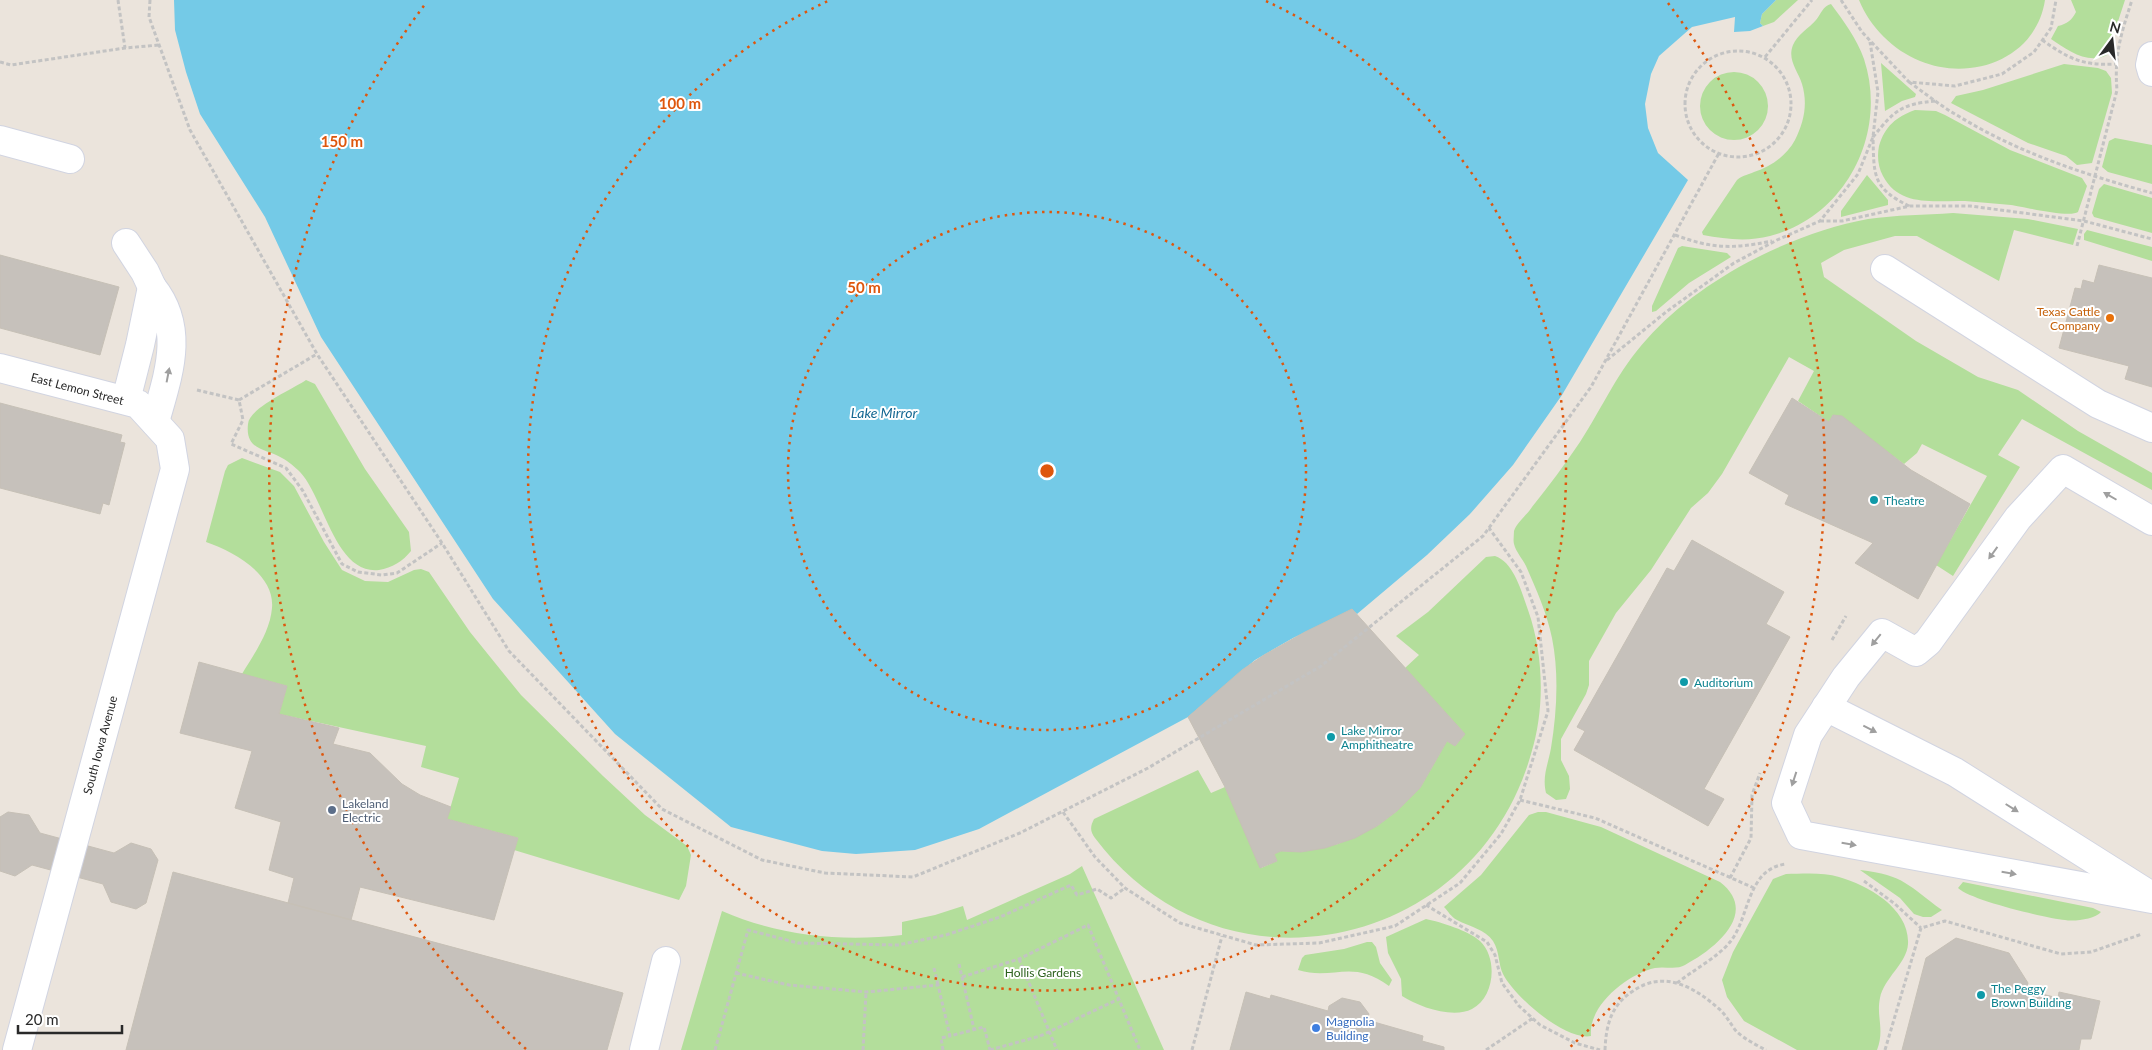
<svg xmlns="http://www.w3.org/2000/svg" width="2152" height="1050" viewBox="0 0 2152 1050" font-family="Lato,sans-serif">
<rect width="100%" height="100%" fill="#ebe4dc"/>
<!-- green -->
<path fill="#b3de9b" d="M1776,0H1798L1774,22L1763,26L1760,23L1762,14Z
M1859,0H2045C2036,59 1971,82 1920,61C1893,50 1870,27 1859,0Z
M2071,0H2125L2107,55C2088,65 2067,50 2051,39L2058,26C2067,24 2072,20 2076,12Z
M1831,4C1843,20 1857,39 1864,59C1888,132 1847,216 1770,236C1747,242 1725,239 1703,235L1702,232L1737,180C1743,175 1748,175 1754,172C1771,167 1787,155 1795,140C1804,122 1808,104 1802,84C1798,71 1787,60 1793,45C1797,35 1809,28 1816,20C1821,14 1823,6 1831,4Z
M1881,63L1916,94L1915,97L1902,101L1885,111Z
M2064,64L2098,68L2106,71L2111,78L2112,93L2092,163L2077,165L2066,156L2028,143L1951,103L1956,96L1983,90Z
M1700 106a34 34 0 1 1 68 0a34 34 0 1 1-68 0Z
M1915,110L1936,111L1945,115L2010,150L2082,178L2087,186L2078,212C2070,218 2024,207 2011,205C1996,204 1980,202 1965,201C1935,200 1900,208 1883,176C1878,167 1877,156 1879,146C1885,126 1896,117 1915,110Z
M2115,138L2152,145V184L2108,172L2102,167L2109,141Z
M1867,175L1888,200V205L1841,217V211Z
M2104,184L2152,198V233L2094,217L2092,213L2099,189Z
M1953,213L2028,219L2078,229L2073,245L2014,230L1999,281L1917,236H1895L1844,250L1821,263L1824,277L1916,341L1978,377L2018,390L2078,431L2152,473V490L2022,419L1998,455L2020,467L1953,576L1936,565L1987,476L1922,444L1917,453L1904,464L1839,416L1833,415L1829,422L1798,401L1814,371L1789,357L1722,474L1708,493L1691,508L1651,570L1616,613L1589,661V685L1586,694L1561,739V760L1569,776L1570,789L1566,799L1556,800L1546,793C1542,776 1548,765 1551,748C1557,712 1559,673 1552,638C1547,613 1536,589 1526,566C1522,558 1516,552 1514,544C1513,540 1514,535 1514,531C1517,522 1527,515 1532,507C1549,486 1565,464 1580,442C1602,408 1619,369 1647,339C1699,280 1791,233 1868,219C1896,215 1925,215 1953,213Z
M2087,230L2152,247V261L2084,240V234Z
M1682,246L1727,253L1731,257L1689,283L1656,311L1652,312V306L1678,248Z
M306,380L315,384L365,469L409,532L411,551C403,561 392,568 379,570C335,575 324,497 300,472C295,467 288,461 282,458C266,448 245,451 248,424C249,408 293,389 306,380Z
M242,458L280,472L294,486L324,542L342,570L365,581L388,582L414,570L421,569L429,572L470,632L521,695L603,776L645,815L687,846L691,855L686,886L679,900L514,850L518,838L447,819L459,778L421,767L426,746L279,714L287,686L242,674C254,654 270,632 272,608C275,574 233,551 206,542L225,471L228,465Z
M1495,556C1514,562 1522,593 1528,610C1544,655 1545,709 1531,754C1475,952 1220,1005 1095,838C1090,831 1090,827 1094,819L1198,770L1211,793L1225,787L1261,868L1277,861L1274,854L1281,851L1301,852L1338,844L1377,826L1397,811L1420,788L1447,741L1455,746L1465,734L1405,668L1419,655L1396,636L1428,612L1486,557Z
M1538,812H1546L1601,827L1720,882C1760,913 1715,949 1685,965C1677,970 1664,966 1655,968C1628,974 1588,1005 1591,1036C1565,1041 1514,996 1503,974C1498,964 1500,952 1493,941C1485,929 1470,927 1457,920C1451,917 1448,911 1444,907L1481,875L1529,815Z
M1082,866L1164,1050H681L722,911C779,936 841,942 902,935V922L935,915L963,906L967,920L1070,874Z
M1860,870C1905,875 1908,886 1942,910L1931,917H1923L1914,914L1900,898Z
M1786,874C1802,874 1823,872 1839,877C1868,885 1910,909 1908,944C1907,963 1884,978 1880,998C1876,1017 1885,1029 1877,1050H1797L1744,1021L1727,997L1722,980L1733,952L1773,879Z
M1963,882L2093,908L2101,912C2095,919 2074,922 2065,920C2045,918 1970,900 1958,888Z
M1426,919C1441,922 1469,931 1480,941C1498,958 1495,997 1472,1009C1453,1019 1419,1007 1402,996L1401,979L1388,953L1386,937Z
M1367,942H1372L1376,947L1380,963L1392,980L1389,986C1351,958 1334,981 1298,970L1302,958L1305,955L1344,949Z"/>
<!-- water -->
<path fill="#74cae7" d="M174,0H1776L1762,14L1760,23L1763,26L1750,31L1734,32L1735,17L1692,27L1659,56L1651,74L1645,104L1648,128L1658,153L1688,180L1562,395L1513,465L1470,514L1427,555L1357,614L1352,610L1293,638L1255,660L1188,717L979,829L915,850L856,854L822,851L731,827L615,734L493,599L321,337L265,217L200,114L186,72L175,30Z"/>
<!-- building -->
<path fill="#c6c1bb" stroke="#c6c0b6" d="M0,255L119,287L100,355L0,328Z
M2099,265L2152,278V387L2125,379L2129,366L2059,348L2075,288L2081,289L2083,280L2094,283Z
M1792,398L1829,422L1833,415L1842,416L1911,470L1970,504L1918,599L1855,563L1873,543L1785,504L1789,495L1749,473Z
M0,403L122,435L120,442L125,443L109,505L103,503L100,514L0,488Z
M1692,540L1784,592L1766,624L1790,637L1704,789L1724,799L1708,826L1574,750L1585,731L1577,727L1667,568L1674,571Z
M1352,609L1465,734L1455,746L1447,741L1420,788L1397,811L1377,826L1355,838L1325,848L1301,852L1281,851L1274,854L1277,861L1260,868L1225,787L1188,717L1242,670L1264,655L1305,632Z
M199,662L287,686L279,714L339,728L333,744L370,753L402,784L420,795L451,807L447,819L518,838L494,920L360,887L351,920L288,903L294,878L269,870L281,822L235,808L252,751L180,733Z
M8,812L29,815L40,833L114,853L131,843L151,849L158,860L146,903L136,909L111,902L103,884L32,865L15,876L0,871V817Z
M173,872L623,993L607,1050H126Z
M1956,938L2009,953L2028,983L2026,990L2058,998L2059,992L2100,1001L2091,1039H2081L2079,1050H1902L1926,958Z
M1246,992L1270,999L1271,995L1328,1011L1329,1006L1342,998L1360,1002L1369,1014L1367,1020L1423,1036L1422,1041L1444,1047V1050H1230Z"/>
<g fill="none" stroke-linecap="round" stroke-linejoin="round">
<defs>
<g id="minor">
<path d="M2152,56L2150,65L2152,72"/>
<path d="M0,140L70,159"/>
<path d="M126,243L145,272L152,287"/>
<path d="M1885,269L2098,404L2152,428"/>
<path id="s1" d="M0,368L138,404L170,439L175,469L17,1050"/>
<path d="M126,400L140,345L152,287C186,329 168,375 155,422"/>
<path d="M2152,521L2063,469L2018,518L1928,642L1916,652L1882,633L1846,677L1808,735L1786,803L1801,835L2152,899"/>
<path d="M1826,707L1955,772L2145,892"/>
<path d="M644,1050L666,961"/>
</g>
</defs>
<!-- minor casing -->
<use href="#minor" stroke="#d1d4e1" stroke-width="30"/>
<!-- path -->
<path stroke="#c3c3c3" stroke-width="3" stroke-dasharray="4 2.5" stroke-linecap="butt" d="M118,0L125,48L159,45
M150,0L149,17L190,130L317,354L442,543L509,651L662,809L762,860L825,873L913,877L1020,833L1148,768L1321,666L1483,536L1591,387L1719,153
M1841,0L1862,32L1909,82L1955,86L2002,74L2034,52L2051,28L2056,0
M2042,40C2068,58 2082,66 2115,64
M1685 104a53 53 0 1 1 106 0a53 53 0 1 1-106 0Z
M1765,57L1812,0
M0,62L11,65L125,48
M1909,82C1926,94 1942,107 1960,117C2019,153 2086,175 2152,193
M1909,206C1872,188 1874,175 1873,137C1895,110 1901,104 1936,101
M1820,221H1842L1910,206H1970L2084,221L2152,239
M1675,235C1713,249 1733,249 1772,241
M2077,246L2117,90C2114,55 2121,34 2132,0
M1607,360L1666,312L1734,263L1777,240L1820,221L1858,174L1873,137L1878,92L1870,42
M197,390L239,400L243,420L231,444L286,468L303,491L342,564L358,572L382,575L397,573L442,543
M239,400L317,354
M1832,640L1846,616
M1520,800L1595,818L1754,888
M1063,812L1095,857L1125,888L1180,923L1256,945L1319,943L1395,926L1460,883L1501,834L1520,800L1548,711L1538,617L1521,572L1489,528
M1730,878L1751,838L1752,795L1760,773
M1864,881L1895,904L1921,928
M1426,905L1487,942L1495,955L1502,983L1519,1006L1540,1025L1575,1043L1600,1050
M1019,959L1057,1050
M959,964L974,1029
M934,968L938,985
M736,973L789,985L866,992L938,985L950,1036L984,1027L990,1050
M962,977L1019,959L1088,925L1140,1050
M1677,983C1692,971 1718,957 1730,942C1750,918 1746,869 1786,864
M715,1050L748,930L798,943L898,945L946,935L1000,917L1071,885L1077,895L1097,889L1111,898L1125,888
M863,1050L866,992
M943,1050L941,1038L950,1036
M990,1050L1040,1036L1119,999
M1192,1050L1222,936
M1486,1050L1533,1018
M1605,1050C1606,1025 1611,1005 1633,991C1663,970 1693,986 1718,1008C1726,1014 1730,1024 1737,1032C1745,1039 1756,1045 1766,1050
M1885,1050L1921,928L1945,921L2061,954L2091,952L2142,934"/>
<!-- minor -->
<use href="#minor" stroke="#fff" stroke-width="28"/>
</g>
<!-- one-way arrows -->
<defs><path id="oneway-solid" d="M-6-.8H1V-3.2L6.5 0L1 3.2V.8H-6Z" transform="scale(1.25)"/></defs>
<g fill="#9f9f9f">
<use href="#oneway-solid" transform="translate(168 375) rotate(-79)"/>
<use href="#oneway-solid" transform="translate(2110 496) rotate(-150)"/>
<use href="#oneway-solid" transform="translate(1993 553) rotate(126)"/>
<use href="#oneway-solid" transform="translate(1876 640) rotate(129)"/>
<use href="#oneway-solid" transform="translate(1870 729) rotate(27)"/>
<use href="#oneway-solid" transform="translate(1794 779) rotate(108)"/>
<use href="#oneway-solid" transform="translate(2012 808) rotate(32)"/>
<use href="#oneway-solid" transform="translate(1849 844) rotate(10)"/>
<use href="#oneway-solid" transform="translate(2009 873) rotate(10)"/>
</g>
<!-- distance rings -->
<g fill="none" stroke="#de570d" stroke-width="2.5" stroke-dasharray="2.5 5">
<circle cx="1047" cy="471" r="259"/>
<path d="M1266 1A519 519 0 1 1 828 1"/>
<path d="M526 1049A778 778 0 0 1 426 3M1668 3A778 778 0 0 1 1568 1049"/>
</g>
<!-- markers -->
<circle fill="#e8710a" stroke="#fff" stroke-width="2" cx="2110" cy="318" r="5"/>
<g fill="#0f9aa8" stroke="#fff" stroke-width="2">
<circle cx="1874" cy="500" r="5"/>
<circle cx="1684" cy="682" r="5"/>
<circle cx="1331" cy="737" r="5"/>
<circle cx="1981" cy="995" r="5"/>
</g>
<circle fill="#5c6f8a" stroke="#fff" stroke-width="2" cx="332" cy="810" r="5"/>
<circle fill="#3f7fe0" stroke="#fff" stroke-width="2" cx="1316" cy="1028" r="5"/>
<g text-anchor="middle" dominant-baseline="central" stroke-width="4" stroke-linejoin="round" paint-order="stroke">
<!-- food labels -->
<g font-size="12" fill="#c56008" stroke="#fff" text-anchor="end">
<text x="2100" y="311">Texas Cattle<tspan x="2100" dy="14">Company</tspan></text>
</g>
<!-- street labels -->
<g font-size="12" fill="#292929" stroke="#fff">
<text stroke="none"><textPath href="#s1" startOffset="80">East Lemon Street</textPath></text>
<text transform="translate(100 745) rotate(-75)">South Iowa Avenue</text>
</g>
<!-- culture labels -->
<g font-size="12" fill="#0d838f" stroke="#fff" text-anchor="start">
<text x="1884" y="500">Theatre</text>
<text x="1694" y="682">Auditorium</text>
<text x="1341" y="730">Lake Mirror<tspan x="1341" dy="14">Amphitheatre</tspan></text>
<text x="1991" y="988">The Peggy<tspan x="1991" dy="14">Brown Building</tspan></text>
</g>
<!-- service labels -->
<g font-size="12" fill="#4e5e75" stroke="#fff" text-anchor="start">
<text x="342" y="803">Lakeland<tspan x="342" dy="14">Electric</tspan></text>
</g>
<!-- park labels -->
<g font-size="12" fill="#2d621e" stroke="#fff">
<text x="1043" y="972">Hollis Gardens</text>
</g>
<!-- shop labels -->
<g font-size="12" fill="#366cbe" stroke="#fff" text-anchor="start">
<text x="1326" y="1021">Magnolia<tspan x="1326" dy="14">Building</tspan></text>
</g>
<!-- water labels -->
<g font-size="14" font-style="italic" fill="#156892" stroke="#fff">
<text x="884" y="412">Lake Mirror</text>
</g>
</g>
<circle cx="1047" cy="471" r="8" fill="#de570d" stroke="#fff" stroke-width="2.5"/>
<g font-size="15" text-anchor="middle" font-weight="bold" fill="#de570d" stroke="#fff" stroke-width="4" stroke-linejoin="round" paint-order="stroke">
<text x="680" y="109">100 m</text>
<text x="342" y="147">150 m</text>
<text x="864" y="293">50 m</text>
</g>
<!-- north arrow -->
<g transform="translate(2112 40) rotate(15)" stroke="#ffffff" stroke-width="4" paint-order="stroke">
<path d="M0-4L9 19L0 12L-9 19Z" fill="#292929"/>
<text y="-8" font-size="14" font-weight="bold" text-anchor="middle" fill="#292929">N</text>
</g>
<!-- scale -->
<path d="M18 1025v8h104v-8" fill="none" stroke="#292929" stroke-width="2.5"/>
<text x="25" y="1025" font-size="15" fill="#292929" stroke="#ffffff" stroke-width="4" paint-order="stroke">20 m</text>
</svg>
